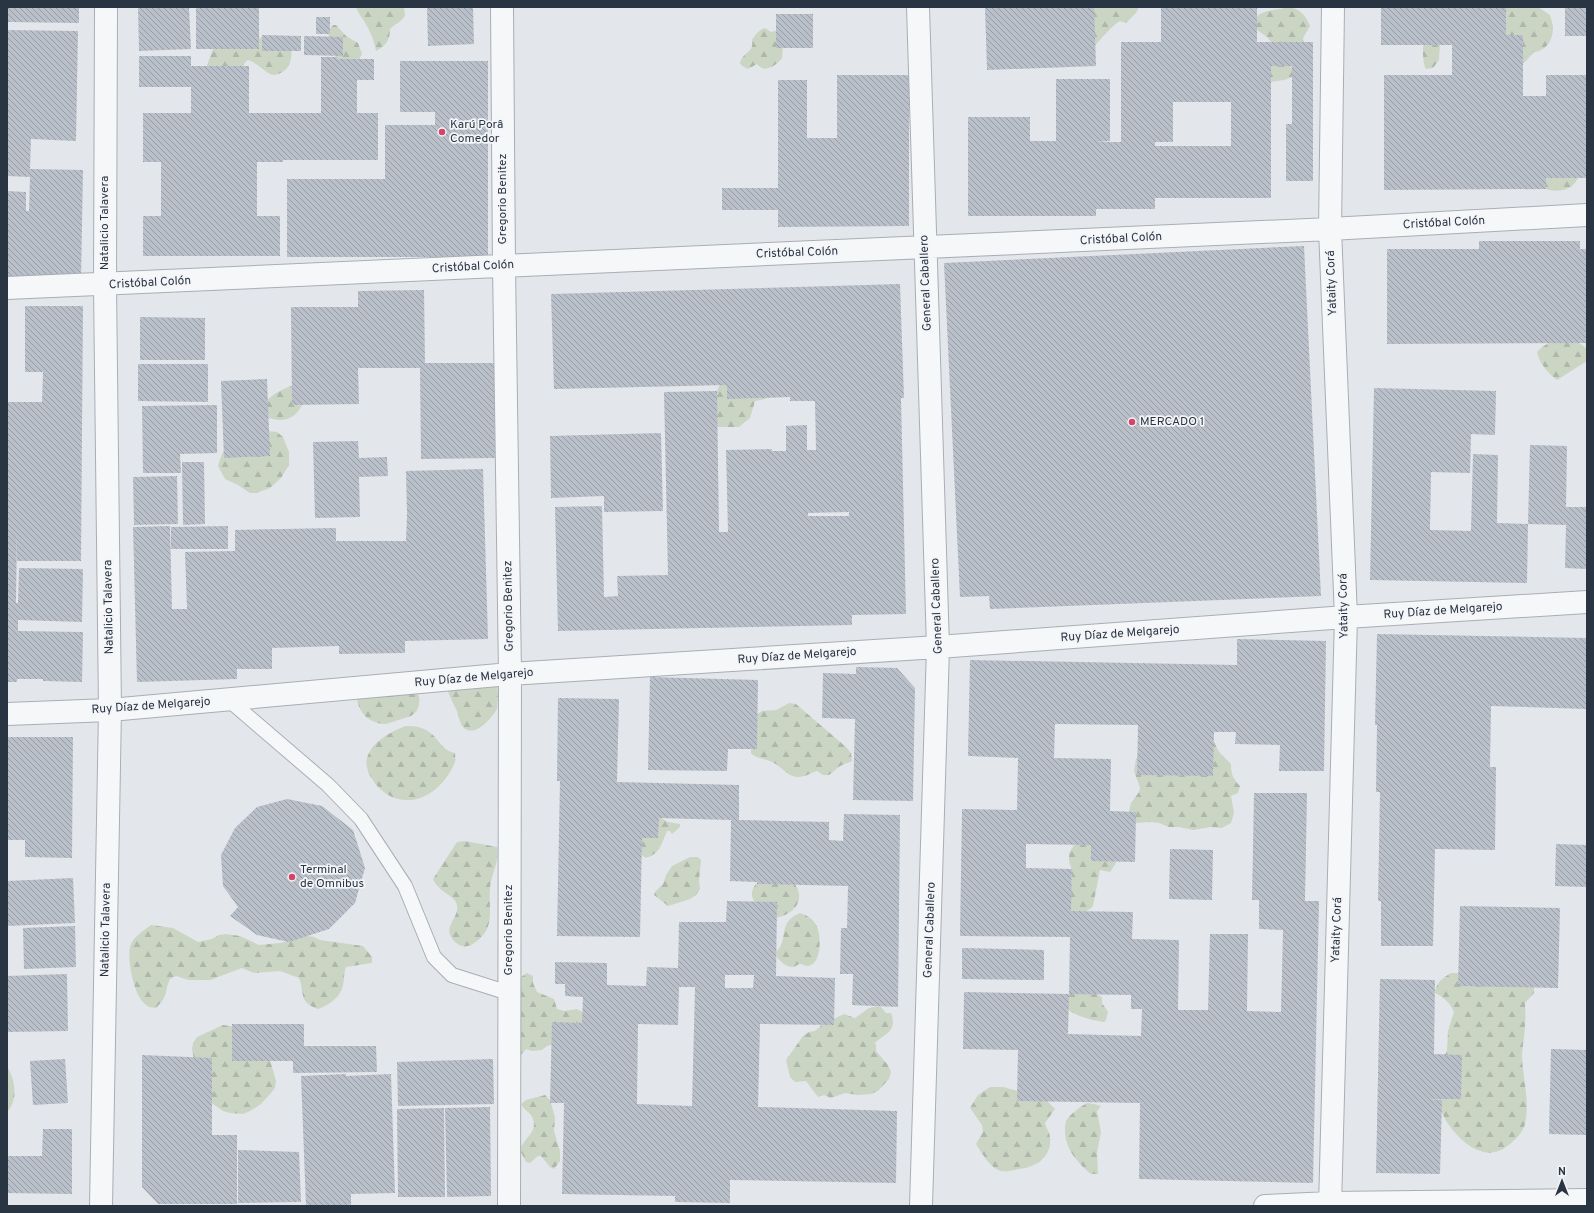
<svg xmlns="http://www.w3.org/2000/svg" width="1594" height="1213" viewBox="0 0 1594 1213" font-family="Overpass,sans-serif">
<defs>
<pattern id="forest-firs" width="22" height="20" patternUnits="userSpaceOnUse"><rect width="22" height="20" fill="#cad5c4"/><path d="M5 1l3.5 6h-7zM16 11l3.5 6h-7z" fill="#aeb7aa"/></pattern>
<pattern id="building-back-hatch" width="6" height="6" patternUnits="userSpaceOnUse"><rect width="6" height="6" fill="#bac0c9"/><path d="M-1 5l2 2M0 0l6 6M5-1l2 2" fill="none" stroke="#979da5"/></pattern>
</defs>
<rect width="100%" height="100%" fill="#e3e7eb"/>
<!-- forest -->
<path fill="url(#forest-firs)" d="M356,7H404L405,16C401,22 395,24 390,29C390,40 386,46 376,51C374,40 370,31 364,21C361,16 358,13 356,7Z
M1076,7H1139L1136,13L1126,23L1120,21C1111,26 1099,42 1090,51Z
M1288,7C1300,8 1306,16 1310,26L1303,38L1305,48L1295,76L1284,80L1270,82L1271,42L1267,37L1257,30L1256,17C1265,9 1276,11 1288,7Z
M1442,7H1538L1550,15C1551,19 1553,24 1553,28C1553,40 1546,51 1534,52L1525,62L1519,65Z
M333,25H336L346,36L358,43L362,54L359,59L341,65C334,55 322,36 333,25Z
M765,28L771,32L779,30L783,45L782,58C779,63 768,71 762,68C761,68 757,64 757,64L748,69L742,66L740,63C744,50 754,54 752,40C755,35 759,30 765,28Z
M263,36L291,50C293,63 286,75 272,75C264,71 256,62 248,60L245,62L243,68H206L214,46L257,40Z
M1424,43L1440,44L1439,60L1433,68L1426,69C1423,65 1422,48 1424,43Z
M1533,167H1582C1580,173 1578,181 1573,185C1566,192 1552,192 1543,188Z
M1570,336L1587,349V361L1557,380C1548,373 1539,363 1537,352C1546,342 1557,340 1570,336Z
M722,380L771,395L765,399L755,401L750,418L739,427H714L717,391Z
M291,386H298L305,399C298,416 288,424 269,418C256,400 279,391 291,386Z
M240,428L277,432L283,437L289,452V465L281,478L270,488L256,493H250L238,485L225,479L218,466C222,451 230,439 240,428Z
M456,667C464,667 490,673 495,680C499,687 498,701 497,709C492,718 474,739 463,727C459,722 459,715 456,709C450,697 447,691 444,677L449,669Z
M416,692C421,696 420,706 416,712L411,716L386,724C369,724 357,712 357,695Z
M789,703L796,704L846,747L851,753L852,761L840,766L829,775H823L817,771C811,773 805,777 798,777C788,777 782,767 774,763C766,758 758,760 751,753L752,733L756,715L762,711L776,710Z
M406,726C439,725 436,750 455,753C455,755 456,759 455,762C453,768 445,781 440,785C419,807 388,805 372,779C369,774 365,765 367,759C370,743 391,731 406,726Z
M1214,742L1219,752L1231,764C1231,774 1233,779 1240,786L1238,793L1231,796L1234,813L1231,823L1222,828L1211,827L1193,830L1179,827H1169L1159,823L1152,822L1134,823L1128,816L1131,803L1139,792L1140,788L1134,771L1136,759L1140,752Z
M638,816L661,818L668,822L680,824V827L672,834L670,831H667C661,844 661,853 646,858L640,854Z
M1079,837L1115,860L1116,863L1110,872L1100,870L1093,906L1090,909L1074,917L1069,912V890L1072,883V871L1069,861V853Z
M465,841L497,847C500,861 491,874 490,888C488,912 497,930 471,945C465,948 459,946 455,942C440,928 460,918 457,905C455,895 439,893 433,879L457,842Z
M690,857H698L701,860L699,881L700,889L696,895L690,899L668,906L654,895L655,892L663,884L666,875L672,866Z
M763,877L794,883C803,894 800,907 787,914C784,916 779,917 775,918C757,906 740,896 763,877Z
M800,913C807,915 815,920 817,927C821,936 822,964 808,966C805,966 802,964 799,964C790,971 784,964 777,958L776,952C790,939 776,923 800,913Z
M151,925L173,928L198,942L212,939L219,935L226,934L240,936L259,945L280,943L307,936L314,937L320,940L363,946L372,957V963L346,967C343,974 345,982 342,989C338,999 327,1006 318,1009C298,1002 305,993 299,978L280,971L254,973L242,968L210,980H189L176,976L170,979C164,992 169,996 156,1008L149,1007C145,1004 142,1002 140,998C133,987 126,956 131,944C135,936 144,930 151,925Z
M527,973L533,976V983L537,992L554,999L557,1009L564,1011L577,1009L593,1018L554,1044L547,1046L542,1050L532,1051L526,1049L519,1057L517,983L521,977Z
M1451,973H1466L1528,984L1534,988V993L1525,1003C1525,1010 1526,1017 1525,1024C1525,1035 1522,1046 1522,1057C1523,1080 1530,1101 1525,1124C1523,1133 1514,1141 1506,1147C1483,1164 1457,1139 1445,1119C1439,1108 1435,1095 1430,1083L1447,1051L1448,1031L1454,1012C1450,1003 1444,997 1435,993C1436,982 1443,978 1451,973Z
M1077,992H1091L1102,997V1003L1108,1012L1106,1020L1104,1022C1089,1020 1074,1016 1064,1006L1067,995Z
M877,1006L881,1007L886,1013H891C898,1032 885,1033 874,1044H876V1051L888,1065L891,1072L889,1079L878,1091L871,1094L858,1095L845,1093L831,1098L824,1095L818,1097L806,1081L795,1082L790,1077L786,1060L803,1036L809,1032L815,1031L823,1024L844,1014L855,1018L869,1008Z
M223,1025L245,1028L270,1060L276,1081L275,1088L271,1093L261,1104L250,1111L243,1114L230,1113L223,1111L213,1104L200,1088L192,1049L193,1043L197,1037Z
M7,1066C15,1080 19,1099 7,1112Z
M990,1087H1003L1018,1091L1040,1094L1055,1109L1045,1123C1046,1128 1050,1133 1050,1137C1052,1157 1037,1167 1019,1169C1013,1170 1004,1173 998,1170C988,1165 982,1153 976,1144L983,1132L982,1125L970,1108L978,1095Z
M545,1095L550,1100L555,1117L554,1131L560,1151V1161L554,1169L550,1167L541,1156H538L530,1163L526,1162L520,1150C523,1138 538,1133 533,1119C531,1112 524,1111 521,1104L526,1100Z
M1087,1103L1094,1104L1101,1106L1097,1111L1101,1132L1097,1152L1098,1174H1091C1078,1163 1065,1149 1065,1131C1065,1128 1065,1124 1066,1121C1070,1114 1080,1107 1087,1103Z"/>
<!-- building -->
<path fill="url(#building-back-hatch)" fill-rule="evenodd" d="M7,7H79V23L7,22Z
M138,7H189L191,49L139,51Z
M196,7H259V49H196Z
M427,7H473L474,44L428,46Z
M985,7H1094L1096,66L987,70Z
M1161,7H1257V42H1313V181H1286V124H1292V66H1271V198H1155V209H1096V216H968V117H1030V141H1056V79H1110V141L1096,142H1121V42H1161ZM1173,102H1231V146H1155V142H1173Z
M1381,7H1506V35H1523V96H1546V75H1587V178H1546V189L1384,190V75H1452V45H1381Z
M1565,7H1587V36H1565Z
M776,14H813V48H776Z
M316,17H330V34H316Z
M7,30L78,31L76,141L31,139L30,169L83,170L81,280L7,279V191L26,192V243V211H29L30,177L7,176Z
M262,35L301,36V51H262Z
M304,36L343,37V56L304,55Z
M139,56H191V66H249V113H321V57H337V59H374V80H357V113H378V160H283V162H257V216H280V256H143V216H161V162H143V113H191V87H139Z
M400,61H488V257H287V179H385V125H435V112H400Z
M837,75H909V226L778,227V210H722V188H778V80H807V138H837Z
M1479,241H1580V249H1587V343L1387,344V249H1479Z
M1304,246L1321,596L990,609L989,596L960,597L944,263Z
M900,284L904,398H901L906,614L852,615V625L558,631L555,507L602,506L604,597L618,596L617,576L668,575L664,392L717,391L719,532H728L726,450L772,449V451H786V426L807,425V450H816L815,401H790V397L727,399V385L554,389L551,294ZM849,512V516H808V513Z
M424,290L425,363H494L495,458L421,459L420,368H358L359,404L292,405L291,307H358V291Z
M25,306H83L81,561H17V533L16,603H18L19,568L83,569L82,622L18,620V631L83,632L82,682L43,681V679H17V682H7V402H42L43,372H25Z
M140,317L205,318V360H140Z
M138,364H208V402L138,401Z
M267,379L270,456L224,458L221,381Z
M1374,388L1496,391L1495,435L1471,434L1470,473L1431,472L1430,530L1471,531L1473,454L1498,455L1497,523L1528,524L1527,583L1370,580Z
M217,405V453L180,454L181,473H143L142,406Z
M661,433L663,511L604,512V496L551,498L550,436Z
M358,441L359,458L387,457L388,476L359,477L360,517L315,518L313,442Z
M1530,445L1567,446L1566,507H1587V569L1565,568L1566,525L1528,524Z
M182,462H204L205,524L183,525Z
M483,469L488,639L405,641V653L339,654V646L272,648V669H237V679L137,682L133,527L170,526L172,609H187L185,552L235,551V530L336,528V541H406L407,515L406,471Z
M177,476L178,524L134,525L133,477Z
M228,526V549H171V527Z
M1377,634L1587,638V709L1491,706L1490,767H1496L1495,850L1435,849L1433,946H1381V901H1378L1380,792H1376L1377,725H1375Z
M1237,639L1326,641L1324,771H1279L1280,745L1235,744L1236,732H1214L1213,776L1137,775L1138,725L1055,724L1054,758L1111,759L1110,811L1136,812L1135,862L1091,861V845L1026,844V868L1072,869L1071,911L1133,912L1132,939L1179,940L1178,1010H1208L1210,934H1248L1247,1011L1281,1012L1283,930L1259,929V900H1252L1254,793H1307L1305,901H1319L1313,1183L1139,1179L1140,1103L1017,1101L1018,1050L963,1049L964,992L1069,994L1068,1034L1141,1036L1142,1009H1131V995L1069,994L1070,937L960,936L962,809L1017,810L1018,758L968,756L970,660L1237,665Z
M856,667L897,668L915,688L913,801L853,800L855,719L822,718L823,673L856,674Z
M650,677L758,680L757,749H728L727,771L648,770Z
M558,698L619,699L617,782L739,785V820L829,822V840L843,841L844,814L900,815L898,1007L852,1005L853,974H840L841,928H847L848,886L757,884V882L730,881L731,820L659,818L658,838H642L640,937L557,936L560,781H557Z
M7,737H73L72,858L25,857V840H7Z
M287,799L322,806L353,830L365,868L355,903L329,929L289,942L257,935L230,916L238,907L223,886L221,855L235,828L257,807Z
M1556,844L1587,845V887L1555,886Z
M1170,849L1213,850L1212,900L1169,899Z
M73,878L75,923L7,926V881Z
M727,901L777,902L776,976L835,978L834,1025L760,1024L758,1107L897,1111L896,1183L730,1180V1203L675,1202V1196L562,1194L564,1103H550L552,1022L582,1023L583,997L565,996V984H555V962L607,963V985L646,986L647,967L678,968L679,922H726ZM725,975H754L753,988H725ZM679,987H695L692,1106L637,1104L638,1024L678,1025Z
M1460,906L1560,908L1558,988L1458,986Z
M75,926L76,967L24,969L23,928Z
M962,948L1044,950V980L962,979Z
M67,974L68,1031L7,1032V976Z
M1380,979L1435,980L1434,1054L1462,1055L1461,1099H1430L1442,1100L1440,1174L1376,1173Z
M232,1024H304V1046H376L377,1072L293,1073V1061H232Z
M1551,1049L1587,1050V1135L1549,1134Z
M142,1055L212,1058V1135H237V1204H158L142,1187Z
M65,1059L68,1103L33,1105L30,1061Z
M493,1059L494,1104L398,1106L397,1062Z
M346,1074V1076L391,1074L395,1193L351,1194V1205L306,1206L301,1076Z
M490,1107L491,1196L447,1197L445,1108Z
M444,1108L445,1197H398L397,1109Z
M43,1129H72V1194L7,1193V1156H42Z
M238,1150L299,1152L301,1202L238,1203Z"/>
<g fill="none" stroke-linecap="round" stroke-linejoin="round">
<defs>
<path id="lane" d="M229,700L328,785L361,819L405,886L434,957L452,975L509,993"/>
<path id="street" d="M502,7L504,266L510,674L509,1206
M918,7L938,647L921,1206
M7,288L1330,229L1587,215
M7,714L110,710L510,674L938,647L1346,617L1587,602
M101,1206L110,710L105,285L106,7
M1265,1206L1330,1203L1587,1200
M1330,1206L1346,617L1330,229L1333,7"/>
</defs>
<!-- lane casing -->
<use href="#lane" stroke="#a8aeb6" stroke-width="16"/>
<!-- street casing -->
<use href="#street" stroke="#a8aeb6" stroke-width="24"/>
<!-- lane -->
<use href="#lane" stroke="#f6f7f9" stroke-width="14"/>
<!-- street -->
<use href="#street" stroke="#f6f7f9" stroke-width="22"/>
</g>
<!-- markers -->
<g fill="#d24666" stroke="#f3f5f8" stroke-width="1.5">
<circle cx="442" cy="132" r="4"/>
<circle cx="1132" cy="422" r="4"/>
<circle cx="292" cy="877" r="4"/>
</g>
<g text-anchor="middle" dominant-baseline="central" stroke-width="3.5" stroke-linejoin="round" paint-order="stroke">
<!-- poi labels -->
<g font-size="12" fill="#2a3544" stroke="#f3f5f8" text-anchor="start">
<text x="450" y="125">Karú Porâ<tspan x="450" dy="14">Comedor</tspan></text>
<text x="1140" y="422">MERCADO 1</text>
<text x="300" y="870">Terminal<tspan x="300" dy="14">de Omnibus</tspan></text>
</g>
<!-- street labels -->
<g font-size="12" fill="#2a3544" stroke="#f3f5f8">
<text transform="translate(503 199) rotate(-90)">Gregorio Benitez</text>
<text transform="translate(105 223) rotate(-90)">Natalicio Talavera</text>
<text transform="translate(1444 223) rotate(-3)">Cristóbal Colón</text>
<text transform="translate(1121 239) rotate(-3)">Cristóbal Colón</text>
<text transform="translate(797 253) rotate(-2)">Cristóbal Colón</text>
<text transform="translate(473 267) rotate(-3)">Cristóbal Colón</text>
<text transform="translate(150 283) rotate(-3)">Cristóbal Colón</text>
<text transform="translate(926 283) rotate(-92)">General Caballero</text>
<text transform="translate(1332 283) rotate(-92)">Yataity Corá</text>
<text transform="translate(509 606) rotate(-91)">Gregorio Benitez</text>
<text transform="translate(937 606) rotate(-92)">General Caballero</text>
<text transform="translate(1344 606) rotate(-91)">Yataity Corá</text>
<text transform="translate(109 607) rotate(-91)">Natalicio Talavera</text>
<text transform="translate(1443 611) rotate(-4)">Ruy Díaz de Melgarejo</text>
<text transform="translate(1120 634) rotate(-4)">Ruy Díaz de Melgarejo</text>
<text transform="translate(797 656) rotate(-4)">Ruy Díaz de Melgarejo</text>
<text transform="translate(474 678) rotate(-5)">Ruy Díaz de Melgarejo</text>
<text transform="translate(151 706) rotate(-4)">Ruy Díaz de Melgarejo</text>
<text transform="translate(106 930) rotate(-89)">Natalicio Talavera</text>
<text transform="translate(509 930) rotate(-90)">Gregorio Benitez</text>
<text transform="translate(930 930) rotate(-88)">General Caballero</text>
<text transform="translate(1337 930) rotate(-88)">Yataity Corá</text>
</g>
</g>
<!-- border -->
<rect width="1594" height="1213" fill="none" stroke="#2a3544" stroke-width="16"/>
<!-- north arrow -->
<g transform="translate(1562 1181)" stroke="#f3f5f8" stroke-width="3" paint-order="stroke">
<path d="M0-3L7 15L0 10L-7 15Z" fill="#2a3544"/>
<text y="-6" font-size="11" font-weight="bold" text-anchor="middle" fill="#2a3544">N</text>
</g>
</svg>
